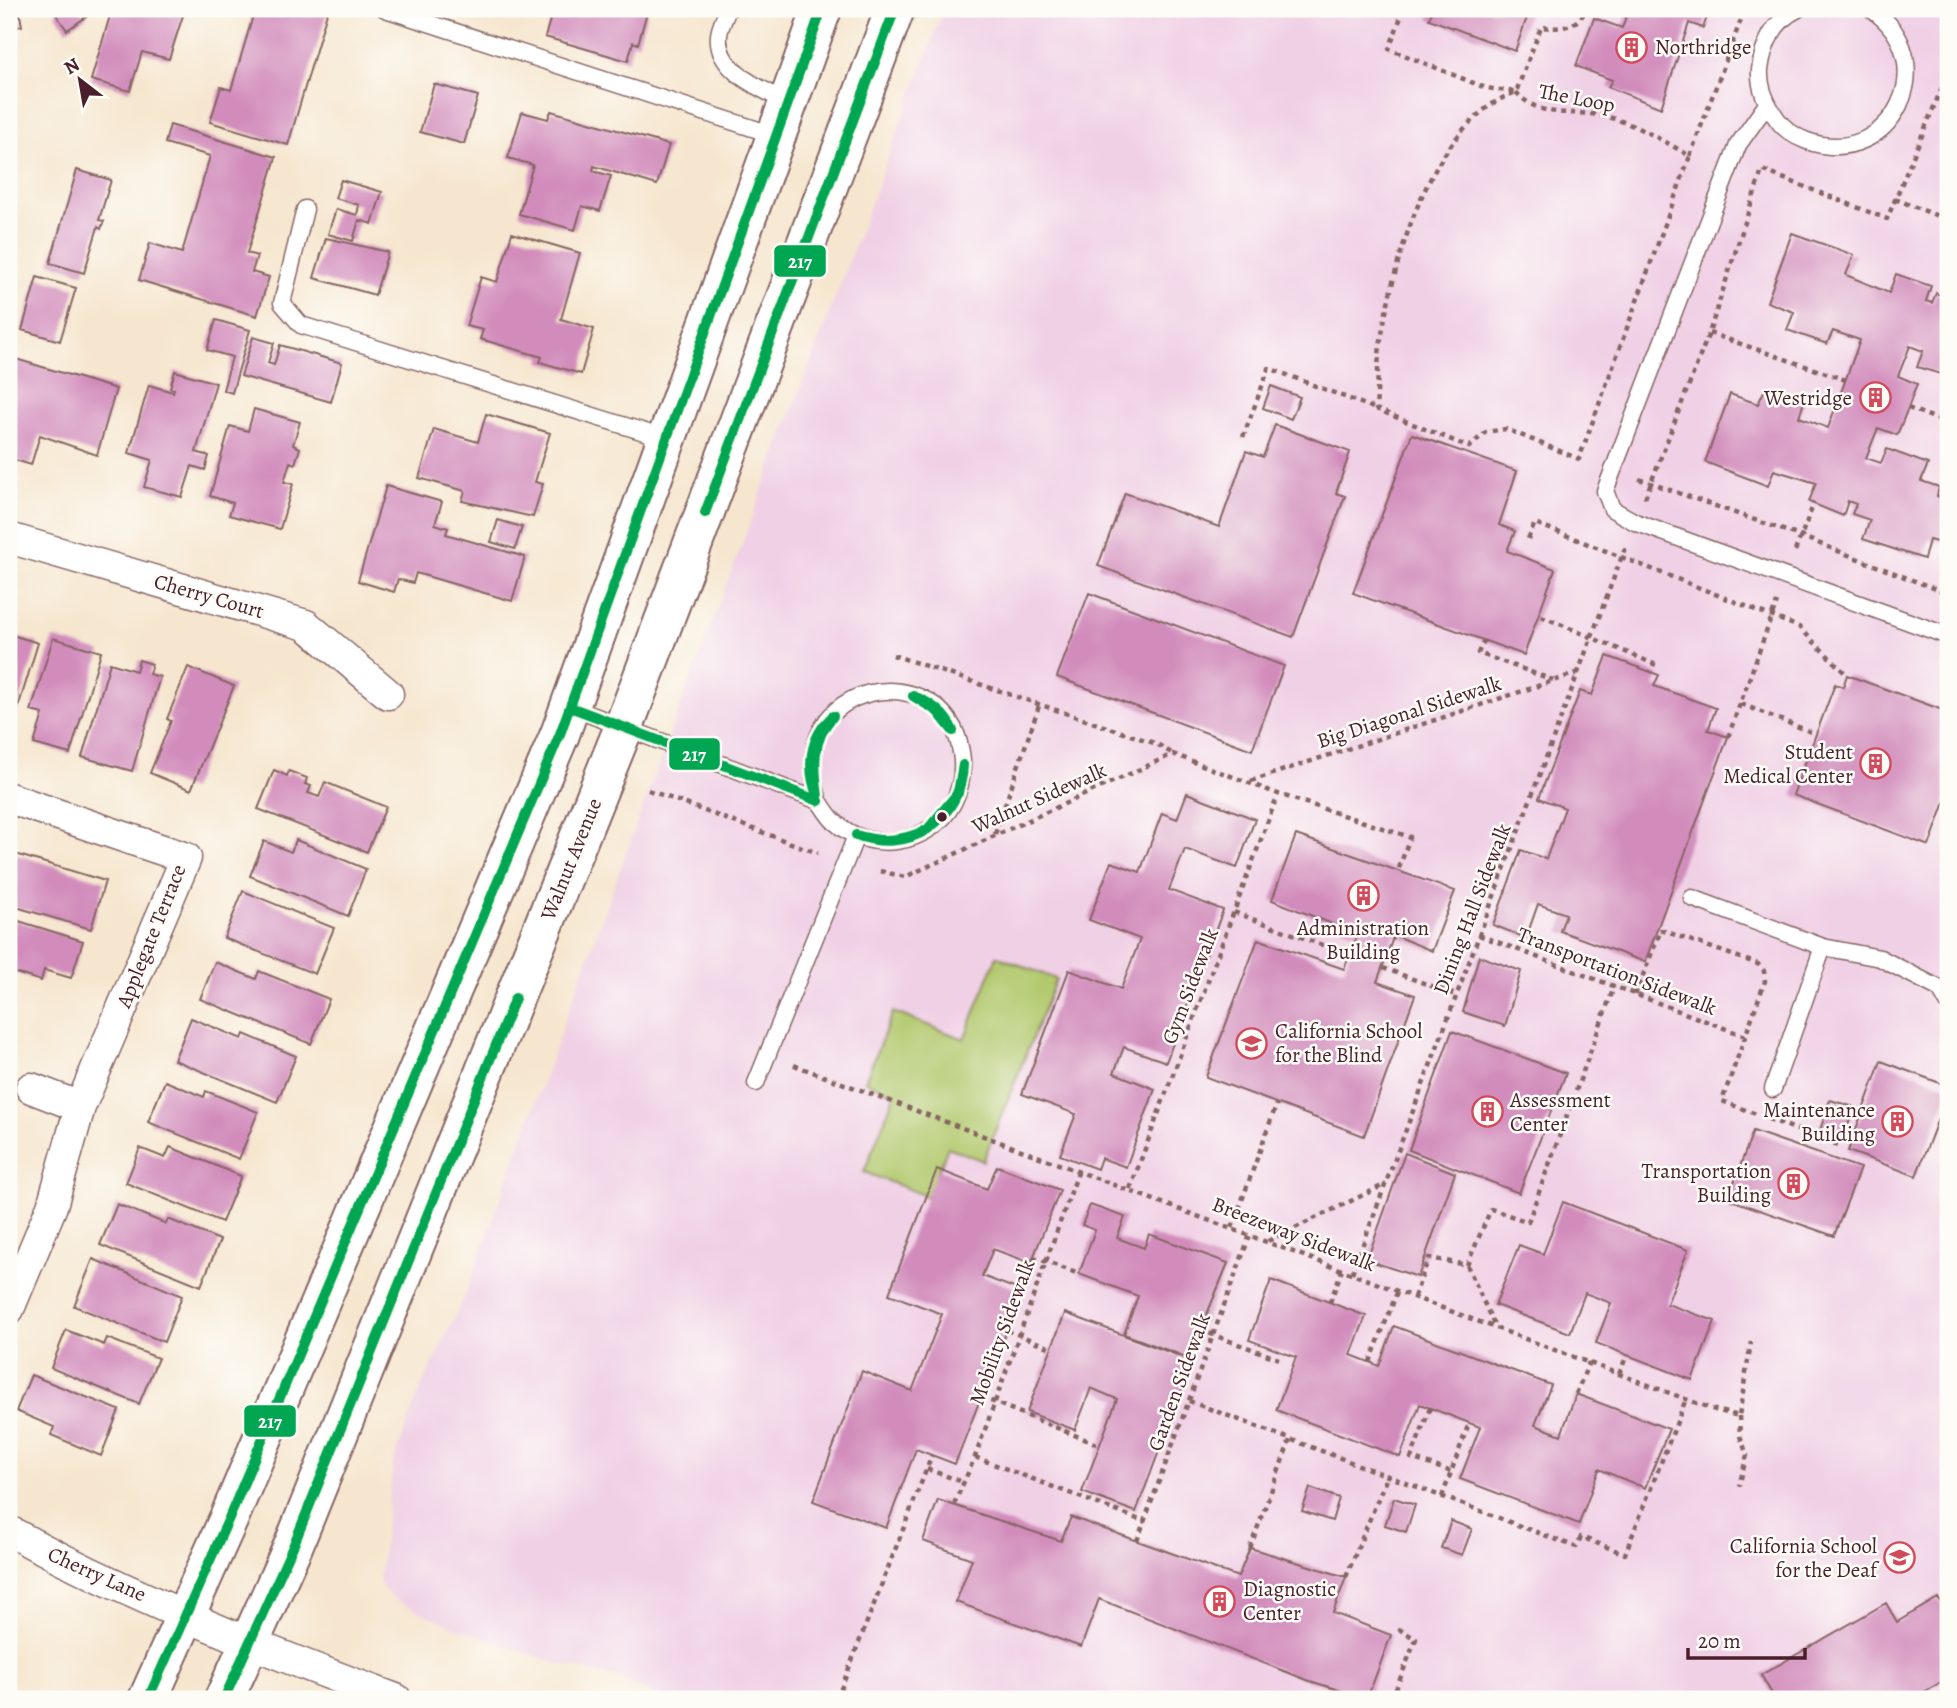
<svg xmlns="http://www.w3.org/2000/svg" width="1957" height="1708" viewBox="0 0 1957 1708" font-family="Alegreya,serif">
<rect width="100%" height="100%" fill="#fdfcf7"/>
<filter id="ink" filterUnits="userSpaceOnUse"><feTurbulence type="fractalNoise" baseFrequency=".0143" numOctaves="2"/><feDisplacementMap in="SourceGraphic" scale="14" xChannelSelector="R" yChannelSelector="G"/><feConvolveMatrix kernelMatrix="1 2 1 2 8 2 1 2 1" color-interpolation-filters="sRGB"/></filter>
<filter id="wash" filterUnits="userSpaceOnUse"><feTurbulence type="fractalNoise" baseFrequency=".00686" numOctaves="4" result="noise"/><feDisplacementMap in="SourceGraphic" scale="28" xChannelSelector="R" yChannelSelector="G"/><feGaussianBlur stdDeviation="1.57" result="paint"/><feColorMatrix in="noise" values="0 0 0 0 0 0 0 0 0 0 0 0 0 0 0 0 0 1.4 0 .05"/><feComposite in="paint" operator="in"/></filter>
<g filter="url(#wash)">
<rect width="100%" height="100%" fill="#f6e6cf"/>
<!-- built -->
<path fill="#f0d0e5" d="M944,9H1948V1699H665L620,1679L553,1662L459,1629L403,1604L390,1596L379,1583L393,1463L419,1392L467,1291L647,795Z"/>
<!-- green -->
<path fill="#b2c96e" stroke="#7e744c" stroke-width="2" d="M997,956L1056,979L983,1161L948,1147L928,1197L864,1172L895,1094L865,1081L893,1012L964,1039Z"/>
<g id="blocks">
<!-- building -->
<path fill="#d28cbc" d="M9,9H19L22,26L9,28Z
M61,9H80L86,17L67,30L55,13Z
M112,9H185L169,59L142,52L130,91L91,80Z
M255,9H328L288,145L210,122L221,87L231,90Z
M553,9H648L638,44L633,42L628,61L545,37Z
M1433,9H1530L1515,51L1429,19Z
M1629,9H1710L1703,28L1689,23L1661,108L1608,87L1612,80L1576,66L1594,18L1622,28Z
M434,84L478,96L464,144L420,132Z
M551,111L669,145L657,185L594,166L593,171L611,176L600,211L582,206L575,230L519,214L533,165L508,158L522,112L548,119Z
M170,125L276,157L247,253L257,256L252,272L269,277L257,316L139,280L150,243L182,253L210,156L165,143Z
M77,170L111,180L99,220L104,221L101,229L98,227L84,273L50,263Z
M341,180L382,192L372,224L359,220L353,241L328,234L336,209L357,215L359,205L335,198Z
M512,233L580,253L561,319L594,329L581,374L540,362L542,357L480,339L483,330L466,326L481,277L497,282Z
M1792,233L1854,255L1846,275L1889,293L1896,274L1931,286L1926,301L1932,303L1936,293L1948,298V376L1917,367L1923,351L1910,346L1898,376L1917,384L1908,408L1897,435L1878,428L1866,458L1881,463L1887,449L1928,464L1921,481L1939,487L1937,496L1948,500V545L1929,540L1924,559L1863,539L1870,520L1852,514L1856,504L1848,501L1843,516L1809,502L1816,483L1774,470L1768,486L1705,462L1730,394L1758,404L1766,387L1804,402L1799,417L1828,428L1860,340L1833,331L1827,344L1787,330L1794,312L1767,302Z
M326,238L388,252L375,295L314,278Z
M37,277L76,288L60,341L22,330Z
M216,320L250,330L232,393L223,390L232,357L207,350Z
M253,337L274,343L268,363L274,365L280,345L342,363L331,402L241,376Z
M9,357L116,389L97,455L40,435L31,465L9,458V413L14,397L9,395Z
M175,371L216,383L196,452L209,456L205,470L192,466L182,497L144,487L152,460L129,453L149,385L173,392L174,389L170,388Z
M1271,386L1300,397L1291,419L1263,408Z
M254,409L300,422L293,445L300,448L295,464L290,462L284,482L293,484L280,529L229,515L233,503L210,496L230,426L248,431Z
M486,414L550,433L535,482L543,484L533,517L462,501L465,491L419,478L434,429L478,442Z
M1275,425L1350,452L1336,493L1345,496L1293,637L1098,566L1125,493L1219,527L1246,451L1263,457Z
M1412,434L1517,471L1499,525L1515,531L1507,551L1555,569L1524,655L1353,593Z
M386,486L442,502L435,524L448,528L446,534L525,557L512,601L416,573L413,583L398,579L394,592L358,581Z
M498,520L522,527L515,549L491,542Z
M1089,593L1284,666L1252,750L1057,677Z
M9,634L38,643L9,737Z
M53,638L101,652L70,754L34,744L43,714L31,711Z
M1607,656L1659,675L1654,686L1716,708L1708,730L1728,737L1645,962L1560,931L1566,914L1538,904L1526,938L1493,925L1521,850L1546,859L1565,808L1539,798L1580,691L1592,695Z
M139,660L152,664L149,674L160,677L132,771L82,757L110,663L136,671Z
M188,667L234,686L191,790L150,773L171,721L167,719Z
M1847,675L1948,712V794L1929,846L1793,795L1835,684L1843,687Z
M274,770L287,776L289,771L307,778L305,784L311,786L308,793L319,797L325,782L386,807L367,852L258,809Z
M1187,793L1255,819L1237,868L1185,849L1169,890L1223,910L1166,1062L1124,1047L1114,1073L1155,1089L1126,1167L1101,1158L1097,1169L1060,1155L1076,1114L1022,1094L1069,970L1121,989L1140,939L1089,920L1111,862L1140,872L1162,813L1177,819Z
M1296,835L1455,891L1432,951L1394,935L1377,982L1415,995L1364,1136L1206,1077L1258,939L1344,969L1358,934L1272,900Z
M296,840L366,869L348,916L250,876L264,841L291,852Z
M12,853L105,881L91,929L9,905V864Z
M243,891L334,928L315,974L224,938Z
M9,918L83,941L71,978L44,970L41,981L9,971Z
M1479,956L1521,971L1505,1026L1463,1012Z
M215,962L256,979L259,971L329,999L311,1044L200,999Z
M191,1018L242,1039L244,1034L296,1056L277,1102L174,1060Z
M1452,1031L1566,1073L1519,1193L1409,1150Z
M1881,1061L1948,1086V1093L1916,1176L1848,1151Z
M165,1081L204,1097L206,1091L258,1112L239,1159L148,1122Z
M1830,1100L1854,1107L1844,1138L1820,1130Z
M1753,1131L1860,1168L1834,1236L1728,1199Z
M170,1147L241,1176L222,1222L126,1183L140,1148L165,1158Z
M1405,1153L1455,1173L1418,1277L1367,1260Z
M997,1166L1060,1190L1031,1263L993,1249L982,1276L1022,1291L955,1464L916,1449L886,1528L813,1501L862,1371L912,1391L942,1314L889,1294L937,1169L987,1189Z
M1563,1202L1688,1250L1667,1304L1715,1321L1692,1380L1596,1343L1611,1303L1585,1293L1570,1333L1495,1305L1519,1245L1543,1254Z
M117,1204L166,1224L168,1219L220,1240L201,1286L100,1245Z
M1090,1205L1125,1217L1117,1238L1144,1248L1149,1234L1228,1263L1189,1358L1124,1334L1138,1296L1079,1274L1095,1230L1082,1225Z
M93,1259L182,1296L164,1342L74,1306Z
M1271,1280L1366,1316L1351,1355L1379,1366L1394,1326L1551,1385L1535,1425L1561,1435L1576,1394L1669,1429L1645,1488L1599,1469L1579,1524L1460,1479L1480,1427L1420,1404L1400,1457L1276,1410L1296,1357L1249,1340Z
M1065,1313L1193,1361L1136,1512L1082,1492L1117,1399L1091,1388L1075,1430L1027,1412Z
M66,1330L104,1345L107,1338L158,1358L139,1404L51,1368Z
M31,1375L119,1410L101,1456L51,1435L54,1427L16,1411Z
M1310,1488L1339,1498L1332,1521L1302,1511Z
M1394,1498L1415,1505L1406,1532L1385,1525Z
M938,1500L1061,1541L1071,1517L1238,1577L1250,1548L1346,1577L1333,1613L1391,1635L1367,1699L1307,1680L1099,1599L1081,1647L956,1602L972,1559L923,1541Z
M1451,1521L1472,1529L1462,1555L1441,1548Z
M1938,1598L1948,1616V1678L1912,1699H1775L1761,1675L1886,1603L1897,1622Z"/>
</g>
</g>
<g filter="url(#ink)">
<use href="#blocks" fill-opacity="0" stroke="#866564" stroke-width="2"/>
<g fill="none" stroke-linecap="round" stroke-linejoin="round">
<defs>
<path id="lane" d="M385,9L777,136
M728,9C725,17 720,26 719,35C715,72 763,89 789,103
M1798,9C1774,20 1763,45 1760,70C1759,88 1767,105 1777,119C1784,129 1796,137 1807,141C1892,171 1946,59 1871,9
M1767,104L1738,145L1605,491L1612,509L1635,522L1948,636
M305,209L282,303L301,325L667,439
M570,707L819,801C824,808 829,817 835,822C870,855 931,845 953,803C962,786 964,770 961,752C945,653 780,678 819,801
M1692,898L1823,947L1880,958L1940,989L1948,1003
M756,1083L856,836
M1773,1089L1823,947"/>
<path id="street" d="M9,538L306,625L388,694
M9,798L186,858L80,1107L52,1206L9,1309
M31,1088L80,1107
M9,1531C130,1597 267,1652 396,1699"/>
<path id="secondary" d="M148,1699L229,1518L560,734L822,9
M224,1699L294,1544L623,729L895,9"/>
</defs>
<!-- lane casing -->
<use href="#lane" stroke="#866564" stroke-width="19"/>
<!-- street casing -->
<use href="#street" stroke="#866564" stroke-width="33"/>
<!-- secondary casing -->
<use href="#secondary" stroke="#866564" stroke-width="42"/>
<!-- path -->
<path stroke="#866564" stroke-width="4.5" stroke-dasharray="5 5" stroke-linecap="butt" d="M1404,9L1389,49L1486,88L1516,92L1541,27C1560,29 1578,28 1586,9
M1516,92C1544,123 1577,107 1612,118C1638,126 1666,142 1690,156L1579,459L1506,429L1486,432L1469,447L1376,409C1378,386 1377,362 1381,340C1394,259 1431,123 1516,92Z
M1690,156L1745,9
M1895,199L1948,220
M1709,333L1846,380
M1908,408L1948,423
M1243,437L1269,368L1376,409
M1639,479L1800,536L1948,594
M1645,498L1709,333L1762,170L1887,219L1948,73
M1528,539L1535,523L1799,627L1847,675
M1795,551L1814,503
M1541,616L1654,664L1650,672
M1484,640L1478,653L1553,680
M893,655L1157,744L1173,754
M1741,704L1816,734
M1728,737L1777,602
M1251,781L1577,673
M648,790L818,853
M995,834L1040,703
M880,871L905,877L1173,754L1278,794L1410,837L1398,871
M1234,912L1349,955
M1479,935L1745,1036
M1383,968L1456,995
M1635,995L1661,930L1758,964L1764,971L1765,981L1722,1101L1756,1114
M794,1065L1715,1410L1739,1416L1751,1342
M1768,1119L1838,1145
M1130,1189L1278,794
M1232,1228L1277,1103
M1268,1241L1386,1184
M1033,1257L1079,1274
M1467,1265L1495,1327
M1352,1273L1625,548
M1414,1297L1429,1258L1467,1265L1491,1209L1528,1222L1614,987
M1330,1302L1342,1270
M1007,1330L1051,1348
M1200,1330L1279,1359
M1370,1362L1398,1290
M1619,1374L1627,1355
M1576,1394L1589,1362
M981,1397L1099,1445
M1189,1401L1576,1547L1581,1537L1625,1554L1686,1399
M1430,1408L1411,1458L1452,1472
M1739,1416L1740,1436L1747,1455L1739,1486
M975,1457L1145,1522
M927,1469L963,1482
M1442,1497L1469,1423
M954,1504L975,1457L1079,1170
M1137,1541L1250,1235
M1250,1548L1290,1440
M1346,1577L1387,1477
M837,1699L932,1455
M1392,1699L1416,1639L1397,1628"/>
<!-- lane -->
<use href="#lane" stroke="#fff" stroke-width="16"/>
<!-- street -->
<use href="#street" stroke="#fff" stroke-width="30"/>
<!-- secondary -->
<use href="#secondary" stroke="#fff" stroke-width="38"/>
<defs>
<path id="bus-1" d="M705,513L895,9
M913,696C930,702 946,714 953,731
M913,696L937,711L953,731
M570,707L819,801
M818,797C806,769 809,737 833,716
M818,797C814,767 811,740 833,716
M928,829L958,793L963,765
M928,829C950,813 962,793 963,765
M856,835C881,843 904,842 928,829
M856,835C880,844 906,843 928,829
M148,1699L229,1518L560,734L822,9
M224,1699L294,1544L515,998"/>
</defs>
<!-- bus-1 casing -->
<use href="#bus-1" stroke="#fdfcf7" stroke-width="16"/>
<!-- bus-1 -->
<use href="#bus-1" stroke="#00a651" stroke-width="10"/>
</g>
</g>
<!-- icons -->
<defs>
<symbol id="building-ring" viewBox="-11 -11 22 22"><circle r="9.5" fill="#fdfcf7" stroke="#d1495b" stroke-width="1.5"/><path d="M-4-6H4V6H1V3H-1V6H-4ZM-2.5-4.3h1.7v1.8h-1.7ZM.8-4.3h1.7v1.8H.8ZM-2.5-1h1.7V.8h-1.7ZM.8-1h1.7V.8H.8Z" fill="#d1495b"/></symbol>
<symbol id="school-ring" viewBox="-11 -11 22 22"><circle r="9.5" fill="#fdfcf7" stroke="#d1495b" stroke-width="1.5"/><path d="M0-5L7-2L0 1L-7-2ZM-4 1L0 2.5L4 1V4Q0 6-4 4Z" fill="#d1495b"/></symbol>
</defs>
<g fill-rule="evenodd">
<use href="#building-ring" x="1614" y="30" width="35" height="35"/>
<use href="#building-ring" x="1858" y="380" width="35" height="35"/>
<use href="#building-ring" x="1858" y="746" width="35" height="35"/>
<use href="#building-ring" x="1346" y="878" width="35" height="35"/>
<use href="#school-ring" x="1234" y="1026" width="35" height="35"/>
<use href="#building-ring" x="1470" y="1094" width="35" height="35"/>
<use href="#building-ring" x="1880" y="1104" width="35" height="35"/>
<use href="#building-ring" x="1776" y="1166" width="35" height="35"/>
<use href="#school-ring" x="1882" y="1540" width="35" height="35"/>
<use href="#building-ring" x="1202" y="1584" width="35" height="35"/>
</g>
<!-- markers -->
<circle fill="#4a1f2b" stroke="#fdfcf7" stroke-width="2.5" cx="942" cy="817" r="6"/>
<g text-anchor="middle" dominant-baseline="central" stroke-width="5" stroke-linejoin="round" paint-order="stroke">
<!-- poi labels -->
<g font-size="21" fill="#4a1f2b" stroke="#fdfcf7" text-anchor="end">
<text x="1655" y="47" text-anchor="start">Northridge</text>
<text x="1852" y="398">Westridge</text>
<text x="1853" y="752">Student<tspan x="1853" dy="24">Medical Center</tspan></text>
<text x="1363" y="928" text-anchor="middle">Administration<tspan x="1363" dy="24">Building</tspan></text>
<text x="1275" y="1031" text-anchor="start">California School<tspan x="1275" dy="24">for the Blind</tspan></text>
<text x="1510" y="1100" text-anchor="start">Assessment<tspan x="1510" dy="24">Center</tspan></text>
<text x="1875" y="1110">Maintenance<tspan x="1875" dy="24">Building</tspan></text>
<text x="1771" y="1171">Transportation<tspan x="1771" dy="24">Building</tspan></text>
<text x="1877" y="1546">California School<tspan x="1877" dy="24">for the Deaf</tspan></text>
<text x="1243" y="1589" text-anchor="start">Diagnostic<tspan x="1243" dy="24">Center</tspan></text>
</g>
<!-- street labels -->
<g font-size="21" fill="#4a1f2b" stroke="#fdfcf7">
<text transform="translate(1577 98) rotate(11)">The Loop</text>
<text transform="translate(209 596) rotate(16)">Cherry Court</text>
<text transform="translate(1409 712) rotate(-18)">Big Diagonal Sidewalk</text>
<text transform="translate(1039 798) rotate(-24)">Walnut Sidewalk</text>
<text transform="translate(571 859) rotate(-68)">Walnut Avenue</text>
<text transform="translate(1472 909) rotate(-69)">Dining Hall Sidewalk</text>
<text transform="translate(151 936) rotate(-68)">Applegate Terrace</text>
<text transform="translate(1617 971) rotate(21)">Transportation Sidewalk</text>
<text transform="translate(1190 986) rotate(-69)">Gym Sidewalk</text>
<text transform="translate(1294 1234) rotate(21)">Breezeway Sidewalk</text>
<text transform="translate(1002 1332) rotate(-70)">Mobility Sidewalk</text>
<text transform="translate(1179 1382) rotate(-70)">Garden Sidewalk</text>
<text transform="translate(97 1574) rotate(24)">Cherry Lane</text>
</g>
</g>
<g stroke="#fdfcf7" stroke-width="2.5">
<rect x="773" y="244" width="54" height="34" rx="7" fill="#00a651"/>
<rect x="668" y="737" width="53" height="34" rx="7" fill="#00a651"/>
<rect x="243" y="1404" width="54" height="34" rx="7" fill="#00a651"/>
</g>
<g font-size="19" text-anchor="middle" font-weight="bold" fill="#fff">
<text x="800" y="268">217</text>
<text x="694" y="761">217</text>
<text x="270" y="1428">217</text>
</g>
<!-- margin -->
<rect width="1957" height="1708" fill="none" stroke="#fdfcf7" stroke-width="35"/>
<!-- north arrow -->
<g transform="translate(80 80) rotate(329)" stroke="#fdfcf7" stroke-width="5" paint-order="stroke">
<path d="M0-5L12 26L0 18L-12 26Z" fill="#4a1f2b"/>
<text y="-10" font-size="19" font-weight="bold" text-anchor="middle" fill="#4a1f2b">N</text>
</g>
<!-- scale -->
<path d="M1688 1648v10h117v-10" fill="none" stroke="#4a1f2b" stroke-width="3.5"/>
<text x="1698" y="1648" font-size="21" fill="#4a1f2b" stroke="#fdfcf7" stroke-width="5" paint-order="stroke">20 m</text>
</svg>
